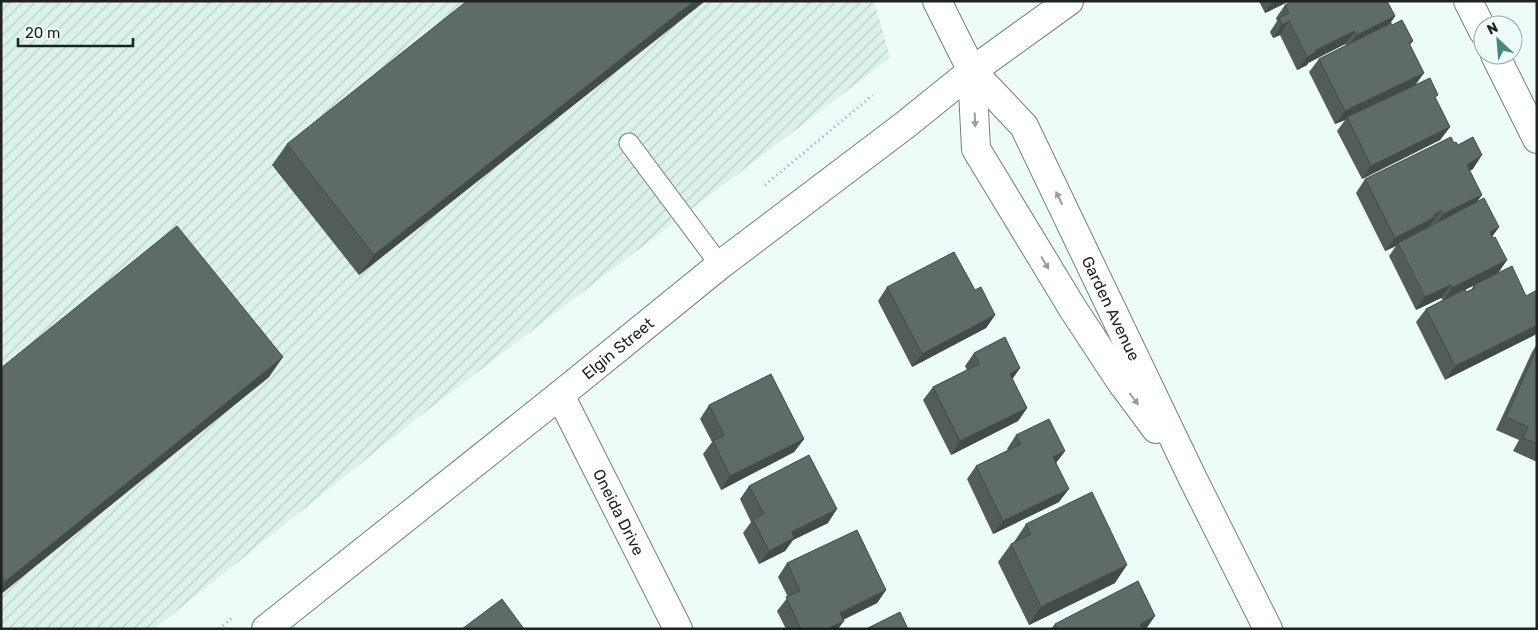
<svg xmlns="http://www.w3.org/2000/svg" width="1538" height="630" viewBox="0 0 1538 630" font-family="Rubik,sans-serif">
<defs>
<pattern id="industrial-furrows" width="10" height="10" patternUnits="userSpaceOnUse" patternTransform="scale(1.25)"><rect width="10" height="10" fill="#daf1ec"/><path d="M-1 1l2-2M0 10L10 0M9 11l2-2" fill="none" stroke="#bbceca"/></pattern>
</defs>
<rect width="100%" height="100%" fill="#eefcf9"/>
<!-- industrial -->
<path fill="url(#industrial-furrows)" d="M1,1H874L890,58L424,413L154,629H1Z"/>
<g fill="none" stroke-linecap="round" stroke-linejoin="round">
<defs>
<path id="service" d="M629,143L720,265"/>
<g id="minor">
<path d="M1468,1L1483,31"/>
<path d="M1495,55L1537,139"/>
<path d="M972,71L1069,1"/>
<path id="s1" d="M560,395L678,629"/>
</g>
<g id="tertiary">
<path id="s2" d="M937,1L972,71L1024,126L1193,479L1268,629"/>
<path d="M972,71L976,149L1073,309L1121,382L1156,429"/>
</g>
<g id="secondary">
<path id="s3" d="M266,629L560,395L720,265L905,125L972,71"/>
</g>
</defs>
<!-- service casing -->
<use href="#service" stroke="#74807d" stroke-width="21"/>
<!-- minor casing -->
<use href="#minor" stroke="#74807d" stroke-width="30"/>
<!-- tertiary casing -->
<use href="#tertiary" stroke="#74807d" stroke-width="30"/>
<!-- secondary casing -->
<use href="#secondary" stroke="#74807d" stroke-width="30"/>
<!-- path -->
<path stroke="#9da7a5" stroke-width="3" stroke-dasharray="1 4" stroke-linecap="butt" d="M765,185L873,95
M219,629L234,616"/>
<!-- service -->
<use href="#service" stroke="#fff" stroke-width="19"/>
<!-- minor -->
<use href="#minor" stroke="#fff" stroke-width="28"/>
<!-- tertiary -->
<use href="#tertiary" stroke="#fff" stroke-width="28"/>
<!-- secondary -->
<use href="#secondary" stroke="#fff" stroke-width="28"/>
</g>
<!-- wall -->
<path fill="#525c59" d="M705,1L359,275L272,165L287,144Z
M1259,1H1290L1265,13Z
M1285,5L1395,16L1390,24L1413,41L1410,45L1416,84L1436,99L1450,127L1440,140L1362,179L1337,131L1345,120L1335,124L1309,72L1319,59L1346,45L1345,44L1308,63L1307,65L1297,70L1280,35L1273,38L1270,32L1277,21L1276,18Z
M1454,143L1473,169L1469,171L1482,195L1476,203L1499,227L1492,237L1507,260L1498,273L1465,290L1466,292L1471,290L1474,285L1526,296L1445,380L1416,322L1426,309L1443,300L1441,298L1416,310L1389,256L1396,246L1385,251L1356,193L1365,179Z
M887,287L975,290L995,315L986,328L912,367L878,301Z
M1537,344V462L1513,451L1519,440L1496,430L1532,352Z
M974,353L1020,368L1012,379L1027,408L1018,421L951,455L923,400L933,387L967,370L965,366Z
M1,368L269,377L1,594Z
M709,405L804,439L794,452L721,490L703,454L712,442L700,419Z
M1016,435L1065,451L1056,463L1059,502L993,534L967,479L976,466L1008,450L1007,449Z
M749,486L828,523L793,540L785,551L759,564L743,533L751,522L740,499Z
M1026,524L1115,583L1029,625L998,562L1011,544L1014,542Z
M787,563L886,590L877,603L843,620L838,629H786L777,611L788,597L778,577Z
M1055,624L1146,629H1051Z"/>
<!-- shaded-wall -->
<path fill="#424b49" d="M694,1H705L359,275L374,255Z
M1273,1H1290L1265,13Z
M1395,16L1386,29L1347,48L1357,35Z
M1289,21L1280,35L1273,38L1282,25Z
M1355,31L1345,44L1308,63L1307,65L1297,70L1307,57L1316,50Z
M1424,73L1414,87L1347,117L1345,120L1335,124L1345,111Z
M1450,127L1440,140L1362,179L1371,166Z
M1482,155L1473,169L1457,178L1467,165Z
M1482,195L1472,208L1434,227L1443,214Z
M1441,210L1426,231L1398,243L1396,246L1385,251L1395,238Z
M1499,227L1489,240L1490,232Z
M1507,260L1498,273L1443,301L1452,288Z
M1451,285L1441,298L1416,310L1425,297Z
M995,315L986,328L912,367L922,354Z
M1537,325V334L1445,380L1455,366Z
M283,357L269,377L1,594V588L6,581Z
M1020,368L1011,381L1010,374Z
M1027,408L1018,421L951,455L960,441Z
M804,439L794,452L721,490L730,476Z
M1065,451L1055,464L1053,457Z
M1069,489L1059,502L993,534L1003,521Z
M837,509L828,523L793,540L785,551L759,564L769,551L792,532Z
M1127,565L1115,583L1029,625L1041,607Z
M886,590L877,603L830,626L840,613Z
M1155,616L1146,629H1137L1140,624Z
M844,621L838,629H827Z"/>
<!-- building -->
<path fill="#5f6b68" stroke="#424b49" d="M467,1H694L374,255L287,144Z
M1292,1H1387L1395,16L1357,35L1355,31L1316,50V52L1307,57L1289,21L1282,25L1279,18L1289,13L1285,5Z
M1402,20L1413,41L1409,43L1424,73L1345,111L1319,59L1391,23L1392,25Z
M1430,78L1438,95L1435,97L1450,127L1371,166L1347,117Z
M1451,137L1454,143L1456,142L1458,145L1473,137L1482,155L1467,165L1482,195L1443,214L1441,210L1434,215L1435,217L1395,238L1365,179Z
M1484,198L1499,227L1490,232L1493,238L1495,237L1507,260L1452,288L1451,285L1425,297L1398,243Z
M177,226L283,357L6,581L1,575V368Z
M954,252L975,290L981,287L995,315L922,354L887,287Z
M1512,266L1526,296L1537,290V325L1455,366L1426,309L1465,289L1466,292L1475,288L1474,285Z
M1005,337L1020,368L1010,374L1027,408L960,441L933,387L979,364L974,353Z
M1537,348V444L1523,438L1528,427L1506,417Z
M771,374L804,439L730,476L713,441L724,435L709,405Z
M1049,419L1065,451L1053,457L1069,489L1003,521L976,466L1021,444L1016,435Z
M809,455L837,509L792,532L794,538L769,551L753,520L764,514L749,486Z
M1092,492L1127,565L1041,607L1011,544L1031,534L1026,524Z
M857,530L886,590L840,613L844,621L827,629H801L786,597L800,591L787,563Z
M1138,581L1155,616L1140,624L1143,629H1057L1055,624Z
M502,599L524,629H462Z
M900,612L908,629H866Z"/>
<!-- one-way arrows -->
<defs><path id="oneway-solid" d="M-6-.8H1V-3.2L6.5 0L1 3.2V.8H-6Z" transform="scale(1.25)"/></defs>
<g fill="#9a9c9b">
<use href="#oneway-solid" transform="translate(975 120) rotate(87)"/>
<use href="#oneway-solid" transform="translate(1059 198) rotate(-116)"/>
<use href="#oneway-solid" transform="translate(1045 263) rotate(59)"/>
<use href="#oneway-solid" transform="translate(1134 399) rotate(53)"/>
</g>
<g text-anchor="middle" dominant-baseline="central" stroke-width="5" stroke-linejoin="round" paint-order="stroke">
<!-- street labels -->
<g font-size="16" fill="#1e2221" stroke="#eefcf9">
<text stroke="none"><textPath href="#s2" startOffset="356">Garden Avenue</textPath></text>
<text stroke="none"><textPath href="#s3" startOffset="450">Elgin Street</textPath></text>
<text stroke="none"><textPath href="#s1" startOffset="131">Oneida Drive</textPath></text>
</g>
</g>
<!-- border -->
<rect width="1538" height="630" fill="none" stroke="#1e2221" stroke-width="5"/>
<!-- north arrow -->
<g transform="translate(1498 40) rotate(334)"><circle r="24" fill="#eefcf9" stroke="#9ba5a3"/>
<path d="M0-4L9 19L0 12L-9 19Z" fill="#45897d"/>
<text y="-8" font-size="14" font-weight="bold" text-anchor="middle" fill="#1e2221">N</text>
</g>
<!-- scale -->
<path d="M18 38v8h115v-8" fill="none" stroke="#1e2221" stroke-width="2.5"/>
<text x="25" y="38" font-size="15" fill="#1e2221" stroke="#eefcf9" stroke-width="4" paint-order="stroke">20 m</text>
</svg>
